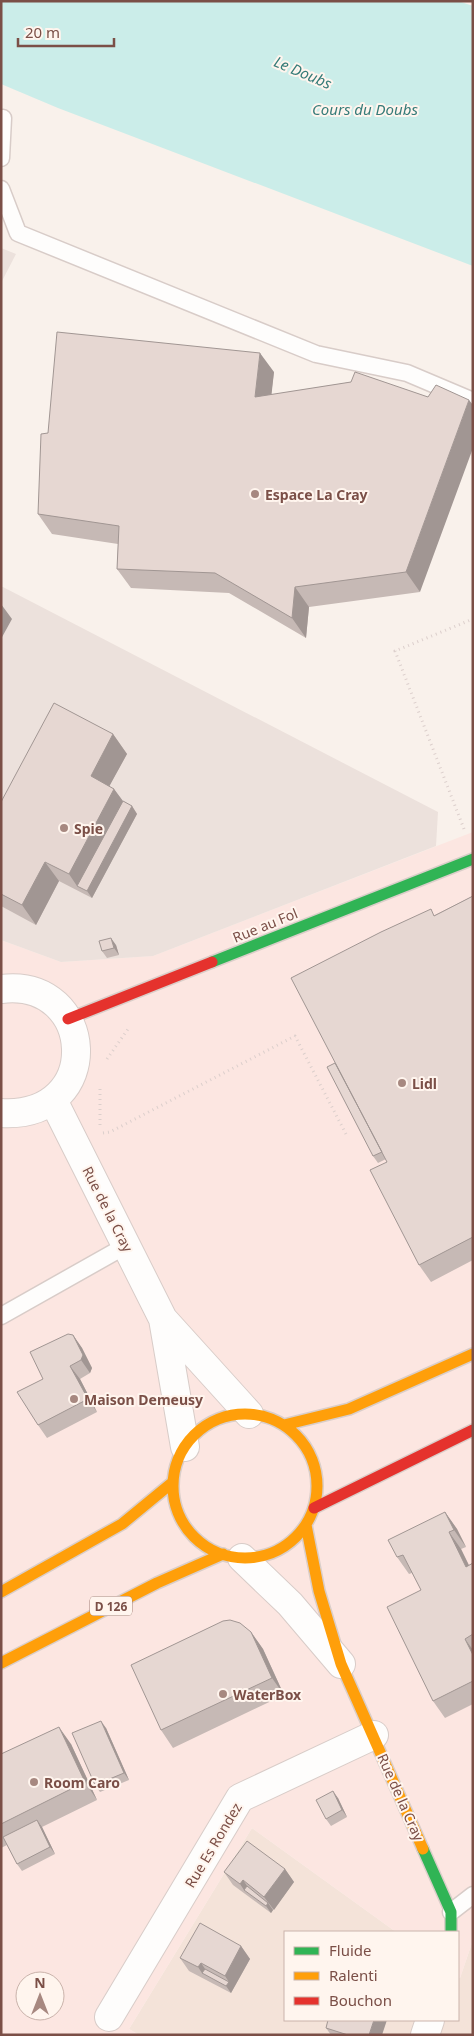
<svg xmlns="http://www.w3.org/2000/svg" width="474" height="2036" viewBox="0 0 474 2036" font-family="'Noto Sans',sans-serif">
<rect width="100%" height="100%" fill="#f9f1eb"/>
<!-- residential -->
<path fill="#f4e3d9" d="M252,1828L396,1932H285V2020H458V1977L460,1978L473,1940V2035H139L129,2029Z"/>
<!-- commercial -->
<path fill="#fce6e1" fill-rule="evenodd" d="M473,832V1940L460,1978L458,1977V1932H396L252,1828L129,2029L139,2035H1V940L61,962L153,956ZM25,1981H55V2011H25Z"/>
<!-- industrial -->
<path fill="#ece1dc" d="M1,248L16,254L1,283Z
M1,586L438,812L436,846L153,956L61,962L1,940Z"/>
<!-- water -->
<path fill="#cbede9" d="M1,1H458L473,6V266L58,108L1,84Z"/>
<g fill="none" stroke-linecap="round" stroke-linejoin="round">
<defs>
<path id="lane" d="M1,158L3,118
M1,189L18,233L316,354L407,373L473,401
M1,1316L127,1245
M451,1912L473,1895"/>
<path id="street" d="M1,989C96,977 106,1119 1,1113
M53,1100L163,1319L185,1447
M163,1319L249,1414
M242,1558L290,1604L341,1664
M109,2017L240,1798L374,1735
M425,2035L430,2020"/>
<path id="fast" d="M212,962L473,859
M423,1849L451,1912V1932"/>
<path id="slow" d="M173 1486a72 72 0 1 1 144 0a72 72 0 1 1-144 0Z
M284,1425L349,1409L473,1354
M306,1525L319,1591L341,1664L423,1849
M1,1592L122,1524L173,1482
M1,1663L157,1583L223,1554"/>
<path id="jam" d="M68,1019L212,962
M314,1508L473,1430"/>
</defs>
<!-- lane casing -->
<use href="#lane" stroke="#d8ccc8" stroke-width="19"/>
<!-- street casing -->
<use href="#street" stroke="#d8ccc8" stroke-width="30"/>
<!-- fast casing -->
<use href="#fast" stroke="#dacec9" stroke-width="14"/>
<!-- slow casing -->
<use href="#slow" stroke="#dacec9" stroke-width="14"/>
<!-- jam casing -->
<use href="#jam" stroke="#dacec9" stroke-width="14"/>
<!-- path -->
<path stroke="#dccfcc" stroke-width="3" stroke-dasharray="1 4" stroke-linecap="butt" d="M464,829L395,651L473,619
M107,1059L128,1029
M100,1089V1125
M103,1133L110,1132L295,1036L347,1136"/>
<!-- lane -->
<use href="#lane" stroke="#fefdfc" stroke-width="16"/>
<!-- street -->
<use href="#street" stroke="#fefdfc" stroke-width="28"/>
<!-- fast -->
<use href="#fast" stroke="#30b455" stroke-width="11"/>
<!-- slow -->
<use href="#slow" stroke="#ff9f0a" stroke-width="11"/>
<!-- jam -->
<use href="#jam" stroke="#e5322d" stroke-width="11"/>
</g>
<!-- wall -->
<path fill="#c6b9b5" d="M274,372L271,395L351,382L420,592L309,607L306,638L229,593L131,588L117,569L118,544L52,534L38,514L48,433Z
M113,734L127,754L109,786L114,789L123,801L132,806L137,814L92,898L59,881L36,925L1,906V802Z
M473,896V1260L431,1282L419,1265L387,1162L386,1159L378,1163L373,1156L335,1063L435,915Z
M116,945L119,955L107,958L102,951Z
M73,1335L82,1348L92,1368L90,1373L80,1379L97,1412L47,1438L38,1425Z
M445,1512L457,1529L466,1547L461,1549L469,1565L473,1563V1704L445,1718L433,1701L421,1590L412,1573L409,1574L397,1557Z
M251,1632L263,1649L284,1695L173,1748L161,1730Z
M106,1728L129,1780L100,1792L95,1785Z
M71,1744L97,1800L42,1827L55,1854L22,1871L17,1864L7,1845L1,1848V1754Z
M338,1798L347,1817L331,1826L326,1819Z
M285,1869L294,1882L271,1913L233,1885L224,1872Z
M241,1946L250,1959L231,1993L189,1971L180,1958Z
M326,2028L382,2035H331Z"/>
<!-- shaded-wall -->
<path fill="#a19693" d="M260,353L274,372L269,417L255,397Z
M469,400L473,405V448L420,592L406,572Z
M295,587L309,607L306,638L292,618Z
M1,604L12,619L1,639Z
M113,734L127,754L104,796L91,776Z
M114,789L128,808L77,886L69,874Z
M132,806L137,814L92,898L87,891Z
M45,862L59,881L36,925L22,905Z
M111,938L116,945L119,955L114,948Z
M73,1335L82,1348L92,1368L90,1373L81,1360Z
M70,1366L80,1379L97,1412L88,1399Z
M445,1512L457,1529L466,1547L454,1530Z
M449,1532L461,1549L473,1574L466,1567Z
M251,1632L263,1649L284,1695L272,1678Z
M465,1639L473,1650V1655Z
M101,1721L106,1728L129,1780L124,1773Z
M59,1727L71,1744L97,1800L85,1782Z
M333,1791L338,1798L347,1817L342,1810Z
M37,1820L42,1827L55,1854L50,1847Z
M285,1869L294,1882L274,1910L264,1897Z
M243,1880L252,1893L244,1890L240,1884Z
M268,1903L273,1910L271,1913L266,1906Z
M241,1946L250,1959L231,1993L226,1986L229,1982L225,1976Z
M201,1963L210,1976L202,1973L198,1967Z
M374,2020H387L382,2035H369Z"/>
<!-- building -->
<path fill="#e6d7d2" stroke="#a19693" d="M57,332L260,353L255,397L351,382L355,372L428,397L436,385L469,400L406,572L295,587L292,618L215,573L117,569L119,526L38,514L41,434L48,433Z
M54,703L113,734L91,776L114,789L69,874L45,862L22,905L1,894V802Z
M123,801L132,806L87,891L77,886Z
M473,896V1237L419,1265L370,1170L387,1162L291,978L381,932L431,909L434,916Z
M111,938L114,948L102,951L99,941Z
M335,1063L382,1152L373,1156L327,1067Z
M68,1334L73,1335L83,1355L81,1360L70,1366L88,1399L38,1425L17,1392L43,1379L30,1352Z
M445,1512L454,1530L449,1532L466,1567L473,1563V1634L465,1639L473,1655V1681L433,1701L387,1607L421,1590L403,1555L397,1557L388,1540Z
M230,1620L240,1623L251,1632L272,1678L161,1730L131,1665L223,1621Z
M101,1721L124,1773L95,1785L72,1733Z
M59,1727L85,1782L1,1824V1754Z
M333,1791L342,1810L326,1819L316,1800Z
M37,1820L50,1847L17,1864L3,1837Z
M247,1841L285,1869L264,1897L243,1880L240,1884L224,1872Z
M247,1886L268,1903L266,1906L244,1890Z
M200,1923L241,1946L225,1976L201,1963L198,1967L180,1958Z
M205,1969L229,1982L226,1986L202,1973Z
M328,2020H374L369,2035H348L326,2028Z"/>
<!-- markers -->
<g fill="#a78880" stroke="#fff5ee" stroke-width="2">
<circle cx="255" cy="494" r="5"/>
<circle cx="64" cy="828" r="5"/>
<circle cx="402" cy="1083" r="5"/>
<circle cx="74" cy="1399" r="5"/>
<circle cx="223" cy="1694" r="5"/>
<circle cx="34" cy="1782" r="5"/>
</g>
<g text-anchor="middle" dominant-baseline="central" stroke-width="4" stroke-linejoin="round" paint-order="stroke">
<!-- shield labels -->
<rect fill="#fff5ee" stroke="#a38179" stroke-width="1" x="90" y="1596.5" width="42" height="19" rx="4"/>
<g font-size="12" font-weight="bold" fill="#7b4f47">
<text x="111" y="1606">D 126</text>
</g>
<!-- poi labels -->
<g font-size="14" font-weight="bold" fill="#7b4f47" stroke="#fff5ee" text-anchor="start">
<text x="265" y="494">Espace La Cray</text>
<text x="74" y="828">Spie</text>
<text x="412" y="1083">Lidl</text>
<text x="84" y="1399">Maison Demeusy</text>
<text x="233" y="1694">WaterBox</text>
<text x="44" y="1782">Room Caro</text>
</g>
<!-- street labels -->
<g font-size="14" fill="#7b4f47" stroke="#fff5ee">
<text transform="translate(265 925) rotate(-22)">Rue au Fol</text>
<text transform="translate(108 1209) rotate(63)">Rue de la Cray</text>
<text transform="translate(401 1797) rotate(66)">Rue de la Cray</text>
<text transform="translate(213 1845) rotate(-59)">Rue Es Rondez</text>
</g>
<!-- water labels -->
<g font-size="15" font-style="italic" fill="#357b78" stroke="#fff5ee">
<text transform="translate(303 72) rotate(23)">Le Doubs</text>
<text x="365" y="109">Cours du Doubs</text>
</g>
</g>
<!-- border -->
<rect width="474" height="2036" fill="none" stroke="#7b4f47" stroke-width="5"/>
<!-- legend -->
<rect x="284" y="1931" width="175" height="90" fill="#fff5ee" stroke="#cab3ab"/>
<rect x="294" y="1947" width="25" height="8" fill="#30b455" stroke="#cab3ab"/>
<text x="329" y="1956" font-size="15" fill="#7b4f47">Fluide</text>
<rect x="294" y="1972" width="25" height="8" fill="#ff9f0a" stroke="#cab3ab"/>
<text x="329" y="1981" font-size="15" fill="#7b4f47">Ralenti</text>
<rect x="294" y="1997" width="25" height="8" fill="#e5322d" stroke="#cab3ab"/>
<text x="329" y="2006" font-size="15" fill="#7b4f47">Bouchon</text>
<!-- north arrow -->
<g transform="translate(40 1996)"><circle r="24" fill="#fff5ee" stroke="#cab3ab"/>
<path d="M0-4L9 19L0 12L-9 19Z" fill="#a78880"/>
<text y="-8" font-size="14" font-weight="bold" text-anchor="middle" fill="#7b4f47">N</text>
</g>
<!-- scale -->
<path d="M18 38v8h96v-8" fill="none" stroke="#7b4f47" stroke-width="2.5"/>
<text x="25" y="38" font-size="15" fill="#7b4f47" stroke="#fff5ee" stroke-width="4" paint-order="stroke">20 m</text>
</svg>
